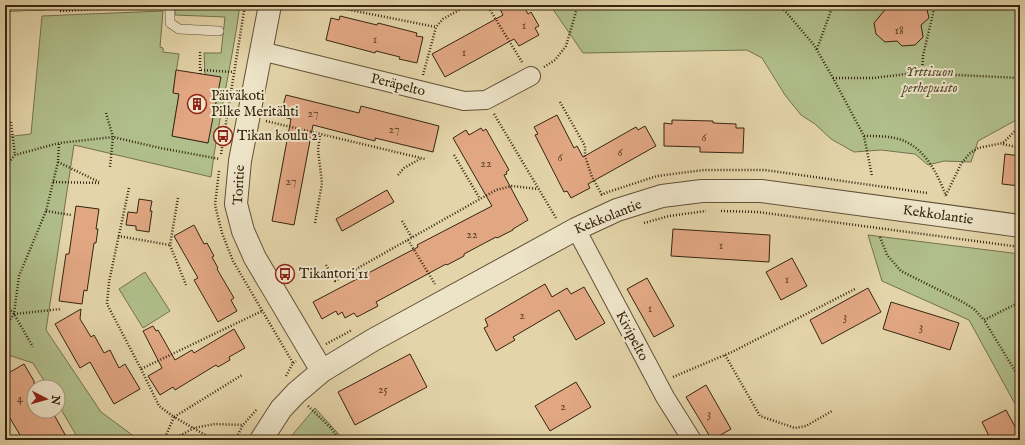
<svg xmlns="http://www.w3.org/2000/svg" width="1025" height="445" viewBox="0 0 1025 445" font-family="'IM FELL English',serif">
<rect width="100%" height="100%" fill="#e4d4a9"/>
<filter id="stains"><feTurbulence type="fractalNoise" baseFrequency=".005" numOctaves="4"/><feColorMatrix values="0 0 0 0 .2 0 0 0 0 .09 0 0 0 0 .02 0 0 0 .5 -.17"/></filter>
<radialGradient id="worn" r=".72"><stop offset=".6" stop-color="#630" stop-opacity="0"/><stop offset="1" stop-color="#630" stop-opacity=".3"/></radialGradient>
<!-- green -->
<path fill="#b0be8b" stroke="#73724e" d="M192,5H240C232,63 218,120 211,177L74,145L46,330L101,412L139,440H81L76,435L58,404V387H48L33,363L5,354V137L31,134L42,16L163,11L160,47L163,48V52L179,54L173,92L179,94L172,136L208,143L209,114H214L220,77L205,75L204,53H221L225,17L175,15V8Z
M550,5H1020V118L978,141L971,162L944,161L928,165L915,154L881,150L854,152L831,139L815,124L801,115L785,95L762,58L747,50L583,53Z
M868,235L1020,254V413L969,320L882,281Z
M145,272L170,311L143,328L119,289Z
M315,408L344,440H288Z"/>
<!-- building -->
<path fill="#e1a783" stroke="#362511" d="M498,5H523L528,14L531,12L539,26L535,28L539,35L519,46L514,39L445,77L432,54L503,15Z
M889,5H926L929,18L921,25L923,37L915,45L902,46L897,41L885,42L876,34L874,23Z
M340,16L377,25L378,23L417,33L416,36L423,37L417,63L399,59L400,57L376,51L375,53L326,40L331,18L339,20Z
M176,70L221,77L208,143L172,136L179,94L173,93Z
M286,95L359,113L361,106L439,126L433,152L375,138V141L313,125L294,225L272,221L291,119L280,116Z
M557,115L574,148L577,146L583,157L636,127L638,130L645,126L656,146L588,184L590,188L571,198L567,191L564,192L535,135L538,134L534,127Z
M672,120L713,121V123L736,124V128H744L743,153L700,152V147L664,146V123L672,124Z
M481,128L483,131L486,129L509,170L506,172L507,174L504,175L528,220L513,229V230L497,238L496,237L464,254V256L447,265L446,264L376,302L378,306L357,317L354,313L345,318L342,312L338,315L336,311L322,319L313,302L418,247L417,245L492,206L453,138L466,130L469,135Z
M1005,154L1020,156V186L1002,184Z
M387,190L394,202L342,231L336,219Z
M139,199L152,201L150,211H152L149,232L136,230V226L126,225L128,212L137,213Z
M76,206L99,209L96,229H98L96,243H94L87,291L84,290L82,304L59,301L66,254H69Z
M194,225L204,244L207,243L214,256L212,257L218,268L217,269L234,298L231,300L237,311L218,322L194,280L198,278L174,236Z
M673,229L770,235L769,262L671,256Z
M792,258L807,286L781,300L766,272Z
M647,278L674,326L654,337L627,289Z
M545,284L552,297L567,288L571,294L584,287L605,323L576,340L559,310L513,337L515,340L496,351L484,328L488,326L485,319Z
M868,288L881,312L822,344L810,320Z
M891,302L959,323L950,350L883,329Z
M81,309L80,319L91,337L94,335L104,353L110,350L119,368L125,364L140,389L114,404L90,362L80,368L55,324Z
M153,326L156,331L158,330L175,360L192,350L194,353L234,329L245,348L229,357L230,360L218,367L216,365L175,390L173,387L160,395L148,376L162,368L143,331Z
M410,354L427,387L355,425L338,392Z
M24,364L34,381V411H52L68,440H23L5,410V375Z
M576,382L591,407L550,431L535,406Z
M706,385L731,429L712,440L686,397Z
M1006,410L1020,436V440H991L982,422Z"/>
<g fill="none" stroke-linecap="round" stroke-linejoin="round">
<defs>
<path id="service" d="M170,5V23L179,29L219,31
M5,7L50,5"/>
<path id="minor" d="M261,51L464,101L486,100L531,76
M576,229L665,397L692,440"/>
<path id="tertiary" d="M270,5L240,161L236,204L243,231L255,258L322,371
M261,440L281,409L296,393L322,371L373,340L576,229L617,210L662,196L702,191H761L1020,226"/>
</defs>
<!-- service casing -->
<use href="#service" stroke="#625137" stroke-width="10"/>
<!-- minor casing -->
<use href="#minor" stroke="#625137" stroke-width="20"/>
<!-- tertiary casing -->
<use href="#tertiary" stroke="#625137" stroke-width="24"/>
<!-- path -->
<path stroke="#362511" stroke-width="2.5" stroke-dasharray="1 2" stroke-linecap="butt" d="M325,5L436,27
M487,5L522,62
M780,5L814,45L833,78L864,136L872,176
M1004,5L1020,9
M60,11L159,6
M817,49L833,5
M544,67L555,60L566,46L578,5
M201,70L234,72
M200,74V52
M922,74L923,56L935,5
M423,75L436,27L443,19L468,5
M833,78H873L915,73L1020,78
M560,102L585,146V156L592,177L602,195
M106,113L113,137L110,167
M494,114L556,218
M266,121L425,159
M11,122L15,155
M864,136C874,136 885,136 895,138C923,144 937,172 946,196
M1003,144L1020,148
M221,154L245,5
M454,155L480,199
M58,162L99,182
M5,167L15,155L59,143L113,137L160,148L220,159
M219,171L215,205L222,233L233,261L293,363
M398,175L404,168L420,159
M53,182L101,183
M129,188L109,282L107,304L141,369L262,311
M601,195L608,192L657,176L704,170H765L927,193
M946,195L961,164L969,154L978,148L1003,143L1020,126
M178,198L170,245L186,285
M46,211L71,215
M721,211L758,212L1020,247
M402,221L412,238
M315,223L322,183L318,150L320,134
M644,223L669,216L706,211
M118,236L170,245
M880,237L887,255L901,271L961,301L974,309L984,320
M408,240L435,284
M326,265L335,281L496,190L512,186L538,189
M1020,302L984,320L1020,379
M5,304L14,314L33,347
M14,314L61,309
M5,327L14,314L19,276L46,211L58,162L59,143
M326,344L352,330
M725,355L760,416L795,428L806,426L832,411
M141,369L159,406L174,417L242,375
M286,376L293,363L296,361
M673,377L732,352L855,289
M308,406L330,427L340,440
M5,422L7,421
M5,431L11,440
M164,440L174,417L214,440
M172,440L194,428L215,424L243,425
M235,440L243,425L257,409"/>
<!-- service -->
<use href="#service" stroke="#ede3c7" stroke-width="9"/>
<!-- minor -->
<use href="#minor" stroke="#ede3c7" stroke-width="18"/>
<!-- tertiary -->
<use href="#tertiary" stroke="#ede3c7" stroke-width="22"/>
</g>
<!-- icons -->
<defs>
<symbol id="building-ring" viewBox="-11 -11 22 22"><circle r="9.5" fill="#ede3c7" stroke="#8f2418" stroke-width="1.5"/><path d="M-4-6H4V6H1V3H-1V6H-4ZM-2.5-4.3h1.7v1.8h-1.7ZM.8-4.3h1.7v1.8H.8ZM-2.5-1h1.7V.8h-1.7ZM.8-1h1.7V.8H.8Z" fill="#8f2418"/></symbol>
<symbol id="bus-ring" viewBox="-11 -11 22 22"><circle r="9.5" fill="#ede3c7" stroke="#8f2418" stroke-width="1.5"/><path d="M-5-6H5V4H4V6H2V4H-2V6H-4V4H-5ZM-3.5-4V0h7V-4ZM-3.5 1.2v1.5H-2V1.2ZM2 1.2v1.5H3.5V1.2Z" fill="#8f2418"/></symbol>
</defs>
<g fill-rule="evenodd">
<use href="#building-ring" x="186" y="93" width="22" height="22"/>
<use href="#bus-ring" x="212" y="125" width="22" height="22"/>
<use href="#bus-ring" x="274" y="263" width="22" height="22"/>
</g>
<g text-anchor="middle" dominant-baseline="central" stroke-width="4" stroke-linejoin="round" paint-order="stroke">
<!-- number labels -->
<g font-size="12" fill="#61462e">
<text x="524" y="25">1</text>
<text x="899" y="30">18</text>
<text x="375" y="39">1</text>
<text x="464" y="52">1</text>
<text x="313" y="113">27</text>
<text x="394" y="129">27</text>
<text x="704" y="137">6</text>
<text x="620" y="152">6</text>
<text x="560" y="157">6</text>
<text x="486" y="163">22</text>
<text x="291" y="181">27</text>
<text x="472" y="234">22</text>
<text x="721" y="245">1</text>
<text x="787" y="279">1</text>
<text x="650" y="308">1</text>
<text x="522" y="315">2</text>
<text x="845" y="316">3</text>
<text x="921" y="326">3</text>
<text x="383" y="389">25</text>
<text x="20" y="398">4</text>
<text x="563" y="406">2</text>
<text x="709" y="413">3</text>
</g>
<!-- park labels -->
<g font-size="14" font-style="italic" fill="#544b30" stroke="#ede3c7">
<text x="930" y="72">Yrttisuon<tspan x="930" dy="16">perhepuisto</tspan></text>
</g>
<!-- street labels -->
<g font-size="14" fill="#362511" stroke="#ede3c7">
<text transform="translate(398 85) rotate(14)">Peräpelto</text>
<text transform="translate(239 185) rotate(-87)">Toritie</text>
<text transform="translate(938 215) rotate(8)">Kekkolantie</text>
<text transform="translate(608 217) rotate(-22)">Kekkolantie</text>
<text transform="translate(632 336) rotate(62)">Kivipelto</text>
</g>
<!-- poi labels -->
<g font-size="14" fill="#362511" stroke="#ede3c7" text-anchor="start">
<text x="211" y="96">Päiväkoti<tspan x="211" dy="16">Pilke Meritähti</tspan></text>
<text x="237" y="136">Tikan koulu 2</text>
<text x="299" y="274">Tikantori 11</text>
</g>
</g>
<!-- margin -->
<rect width="1025" height="445" fill="none" stroke="#e4d4a9" stroke-width="20"/>
<rect x="6" y="6" width="1013" height="433" fill="none" stroke="#362511" stroke-width="2"/>
<rect x="10" y="10" width="1005" height="425" fill="none" stroke="#362511"/>
<!-- north arrow -->
<g transform="translate(46 399) rotate(96)"><circle r="19" fill="#ede3c7" stroke="#a4977e"/>
<path d="M0-3L7 15L0 10L-7 15Z" fill="#8f2418"/>
<text y="-6" font-size="11" font-weight="bold" text-anchor="middle" fill="#362511">N</text>
</g>
<rect width="100%" height="100%" filter="url(#stains)"/>
<rect width="100%" height="100%" fill="url(#worn)"/>
</svg>
